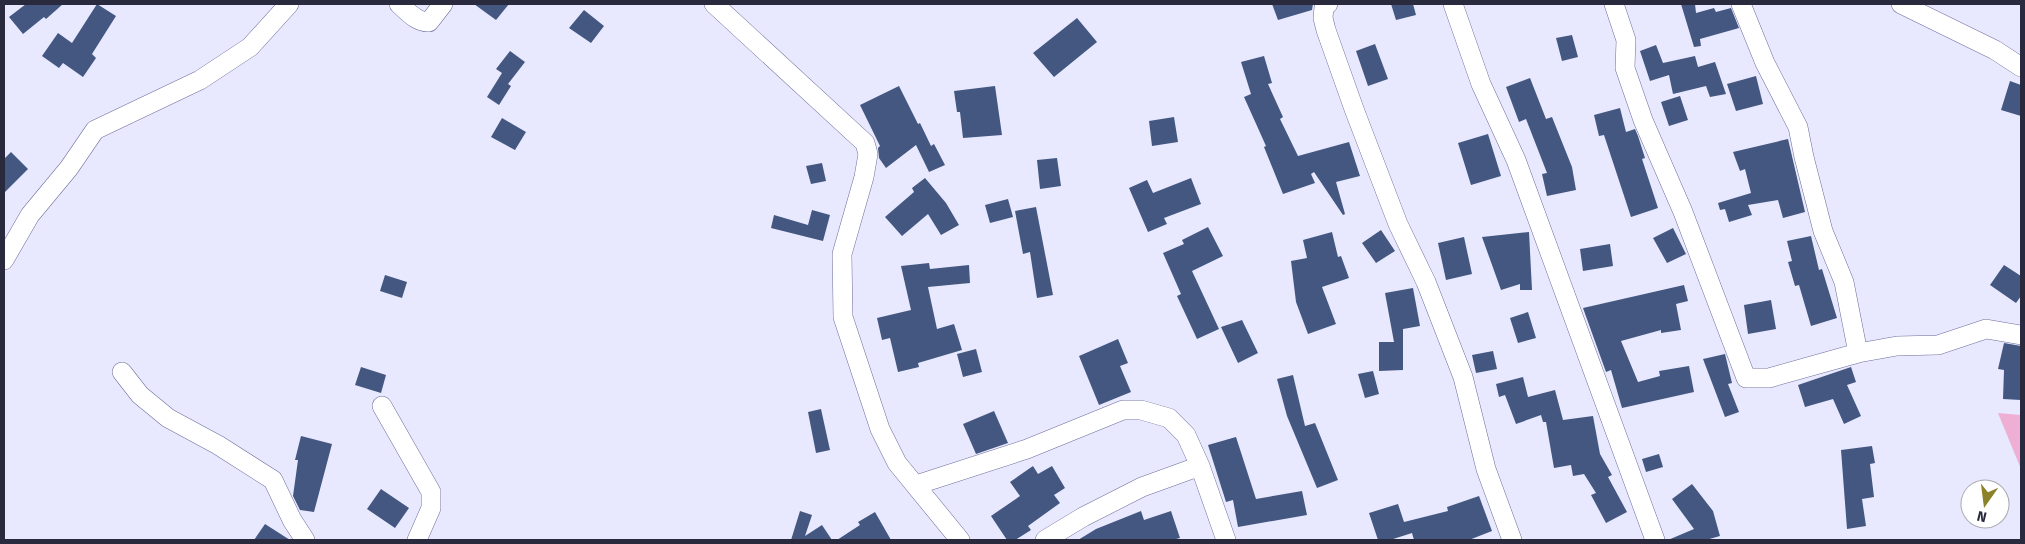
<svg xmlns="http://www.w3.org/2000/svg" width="2025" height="544" viewBox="0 0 2025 544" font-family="'Fira Sans',sans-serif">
<rect width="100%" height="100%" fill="#e8e9fe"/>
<!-- green -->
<path fill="#efaed4" d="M1998,413L2021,415V469Z"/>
<!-- building -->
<path fill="#435780" d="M26,4H63L46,19L44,17L23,34L9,17Z
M97,4L116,16L92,54L96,58L83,77L63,63L59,68L42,56L58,33L72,43Z
M474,4H509L496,20Z
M1272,4H1313L1312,10L1278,20Z
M1391,4H1413L1416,15L1396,20Z
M1681,4H1695L1696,13L1714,8L1716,12L1731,8L1739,28L1700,39L1701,46L1694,47Z
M584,10L604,26L591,43L569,28Z
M1077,18L1097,42L1054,77L1033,53Z
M1572,35L1578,57L1562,61L1556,38Z
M1375,44L1388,79L1368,86L1356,51Z
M1656,45L1663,63L1695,56L1698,67L1715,62L1726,94L1710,97L1706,86L1673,94L1669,75L1650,81L1640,51Z
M510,51L525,62L508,84L511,86L499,105L487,97L502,73L496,69Z
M1264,56L1272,83L1268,84L1283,117L1280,119L1298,156L1349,142L1360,176L1336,182L1345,214L1343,215L1314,172L1311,174L1315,183L1283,194L1264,147L1266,146L1244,97L1251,94L1241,62Z
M1756,76L1763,104L1736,111L1727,84Z
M1530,78L1546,119L1552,117L1572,167L1576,190L1547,196L1542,174L1547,173L1526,119L1519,122L1506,87Z
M2010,81L2021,85V116L2001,110Z
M899,86L918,124L920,123L931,146L934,144L945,165L929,172L916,145L886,168L879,158L878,148L880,146L860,105Z
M995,86L1002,135L963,138L960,112H957L954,91Z
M1680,96L1688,120L1669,126L1661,102Z
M1620,108L1626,132L1635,129L1638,136L1645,158L1642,159L1658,208L1631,217L1604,135L1599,136L1594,115Z
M1174,117L1178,142L1152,146L1149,121Z
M502,118L526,132L515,150L491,137Z
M1488,134L1501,176L1471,185L1458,143Z
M1788,139L1805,212L1783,218L1778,200L1748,205L1752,215L1729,222L1725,209L1720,210L1718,203L1751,193L1745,169L1740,171L1733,152Z
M11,152L28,169L4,193V159Z
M1057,158L1061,186L1040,189L1037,160Z
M822,163L826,181L811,184L806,166Z
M925,178L946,203L959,225L941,235L928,214L902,236L885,217L914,192L912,188Z
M1191,178L1201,204L1164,218L1167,224L1148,232L1129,188L1147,180L1153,193Z
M1008,199L1013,217L990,223L985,205Z
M1036,207L1053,295L1037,298L1030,252L1023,254L1015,211Z
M812,210L830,215L823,241L771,228L774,215L808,225Z
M1208,227L1223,256L1192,271L1219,329L1197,339L1177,296L1181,294L1163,253L1184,244L1182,240Z
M1673,228L1686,254L1667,263L1653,238Z
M1381,230L1395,251L1376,263L1362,243Z
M1332,232L1338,257L1341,256L1349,278L1322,287L1336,324L1308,334L1296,302L1291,261L1307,258L1303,240Z
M1529,232L1532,290H1520V284L1501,290L1482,237Z
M1811,236L1819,270L1822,269L1837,318L1811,326L1799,285L1795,286L1788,262L1792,261L1787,241Z
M1464,237L1472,274L1446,280L1438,243Z
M1610,244L1613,266L1583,271L1580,249Z
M929,263L930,269L969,265L970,283L928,287L937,329L954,324L962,350L918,363L919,367L898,372L890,338L882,340L877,318L911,310L901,266Z
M2004,265L2021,276V296L2016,303L1990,285Z
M385,275L407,282L402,298L380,291Z
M1684,285L1688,301L1676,304L1681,330L1661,333V330L1621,341L1638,382L1660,376L1659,371L1689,366L1694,392L1622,408L1611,370L1606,372L1583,308Z
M1413,288L1420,326L1403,329V370L1379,371V342H1394L1385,293Z
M1771,300L1776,329L1748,334L1744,305Z
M1528,312L1536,338L1518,343L1510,318Z
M1242,320L1258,353L1238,363L1221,327Z
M1118,339L1128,363L1120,366L1131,392L1099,405L1079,356Z
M2004,343L2021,346V400L2003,399L2004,370L1998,369Z
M976,349L982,372L963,377L957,354Z
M1493,351L1497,369L1476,373L1472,355Z
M1725,354L1732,383L1728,384L1739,412L1725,417L1703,359Z
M361,367L386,375L381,393L355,385Z
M1851,367L1856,382L1847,385L1861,416L1844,424L1833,399L1805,407L1798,385Z
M1373,371L1379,394L1365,398L1358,374Z
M1293,375L1305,426L1315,423L1338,480L1317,488L1287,416L1277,379Z
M1523,377L1528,397L1555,390L1563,420L1593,416L1600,454L1612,475L1608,477L1627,512L1606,523L1591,495L1596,493L1584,474L1573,476L1571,465L1554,468L1546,422H1543L1541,415L1516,424L1505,395L1499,397L1496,384Z
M821,409L830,450L816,453L808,412Z
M994,411L1008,443L976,454L963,424Z
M301,436L332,444L314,512L300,510L293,496L298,460H295Z
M1236,437L1256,499L1302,491L1307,515L1238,527L1233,500L1226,502L1208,445Z
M1872,446L1875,463L1870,464L1874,497L1862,499L1866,526L1847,529L1841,450Z
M1659,454L1663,467L1646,472L1642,459Z
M1033,466L1038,474L1052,466L1065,488L1054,495L1060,503L1028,526L1031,530L1015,540H1007L991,516L1020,496L1010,482Z
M1692,484L1713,511L1720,536L1706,540H1668L1694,529L1672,499Z
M381,489L409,508L395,528L367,509Z
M1479,496L1492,531L1469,540H1414L1412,533L1390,540H1378L1369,513L1398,504L1404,522L1448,511L1447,507Z
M800,511L812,515L805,536L822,525L832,540H791Z
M1141,511L1144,520L1171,511L1180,538L1172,540H1078L1096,529Z
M875,512L891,540H837L860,525L858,522Z
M265,524L290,540H254Z"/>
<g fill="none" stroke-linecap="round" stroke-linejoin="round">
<defs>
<path id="minor" d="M399,4C407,11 417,23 429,22L443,4
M714,4L865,143L868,154L864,177L842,254L843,317L880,429L897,463L960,540
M1328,4L1324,7L1323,18L1326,30L1354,109L1398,224L1426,282L1463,377L1486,469L1512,540
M1453,4L1481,84L1516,160L1655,540
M1614,4L1626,40L1625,68L1643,120L1683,212L1746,378H1769L1858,353L1897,346L1938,345L1986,329L2021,335
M1741,4L1765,63L1798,127L1804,157L1823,231L1844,282L1858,353
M1901,4L1995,50L2021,67
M4,260L30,215L69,168L95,130L200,80L250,47L289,4
M122,372L140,395L168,418L218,445L273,480L292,520L305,540
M382,406L431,492V508L417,540
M916,485L1027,449L1123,410H1141L1169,418L1186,435L1200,466L1226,540
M1045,540L1083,517L1142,487L1200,466"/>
</defs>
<!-- minor casing -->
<use href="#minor" stroke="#6d6e9c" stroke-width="20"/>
<!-- minor -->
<use href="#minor" stroke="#fff" stroke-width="19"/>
</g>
<!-- border -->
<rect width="2025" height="544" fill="none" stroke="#292a3d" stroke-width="10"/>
<!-- north arrow -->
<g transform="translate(1985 504) rotate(194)"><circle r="24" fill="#ffffff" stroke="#a9aab1"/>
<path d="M0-4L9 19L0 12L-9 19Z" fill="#8c822a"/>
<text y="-8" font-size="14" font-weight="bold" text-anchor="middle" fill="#292a3d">N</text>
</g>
</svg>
